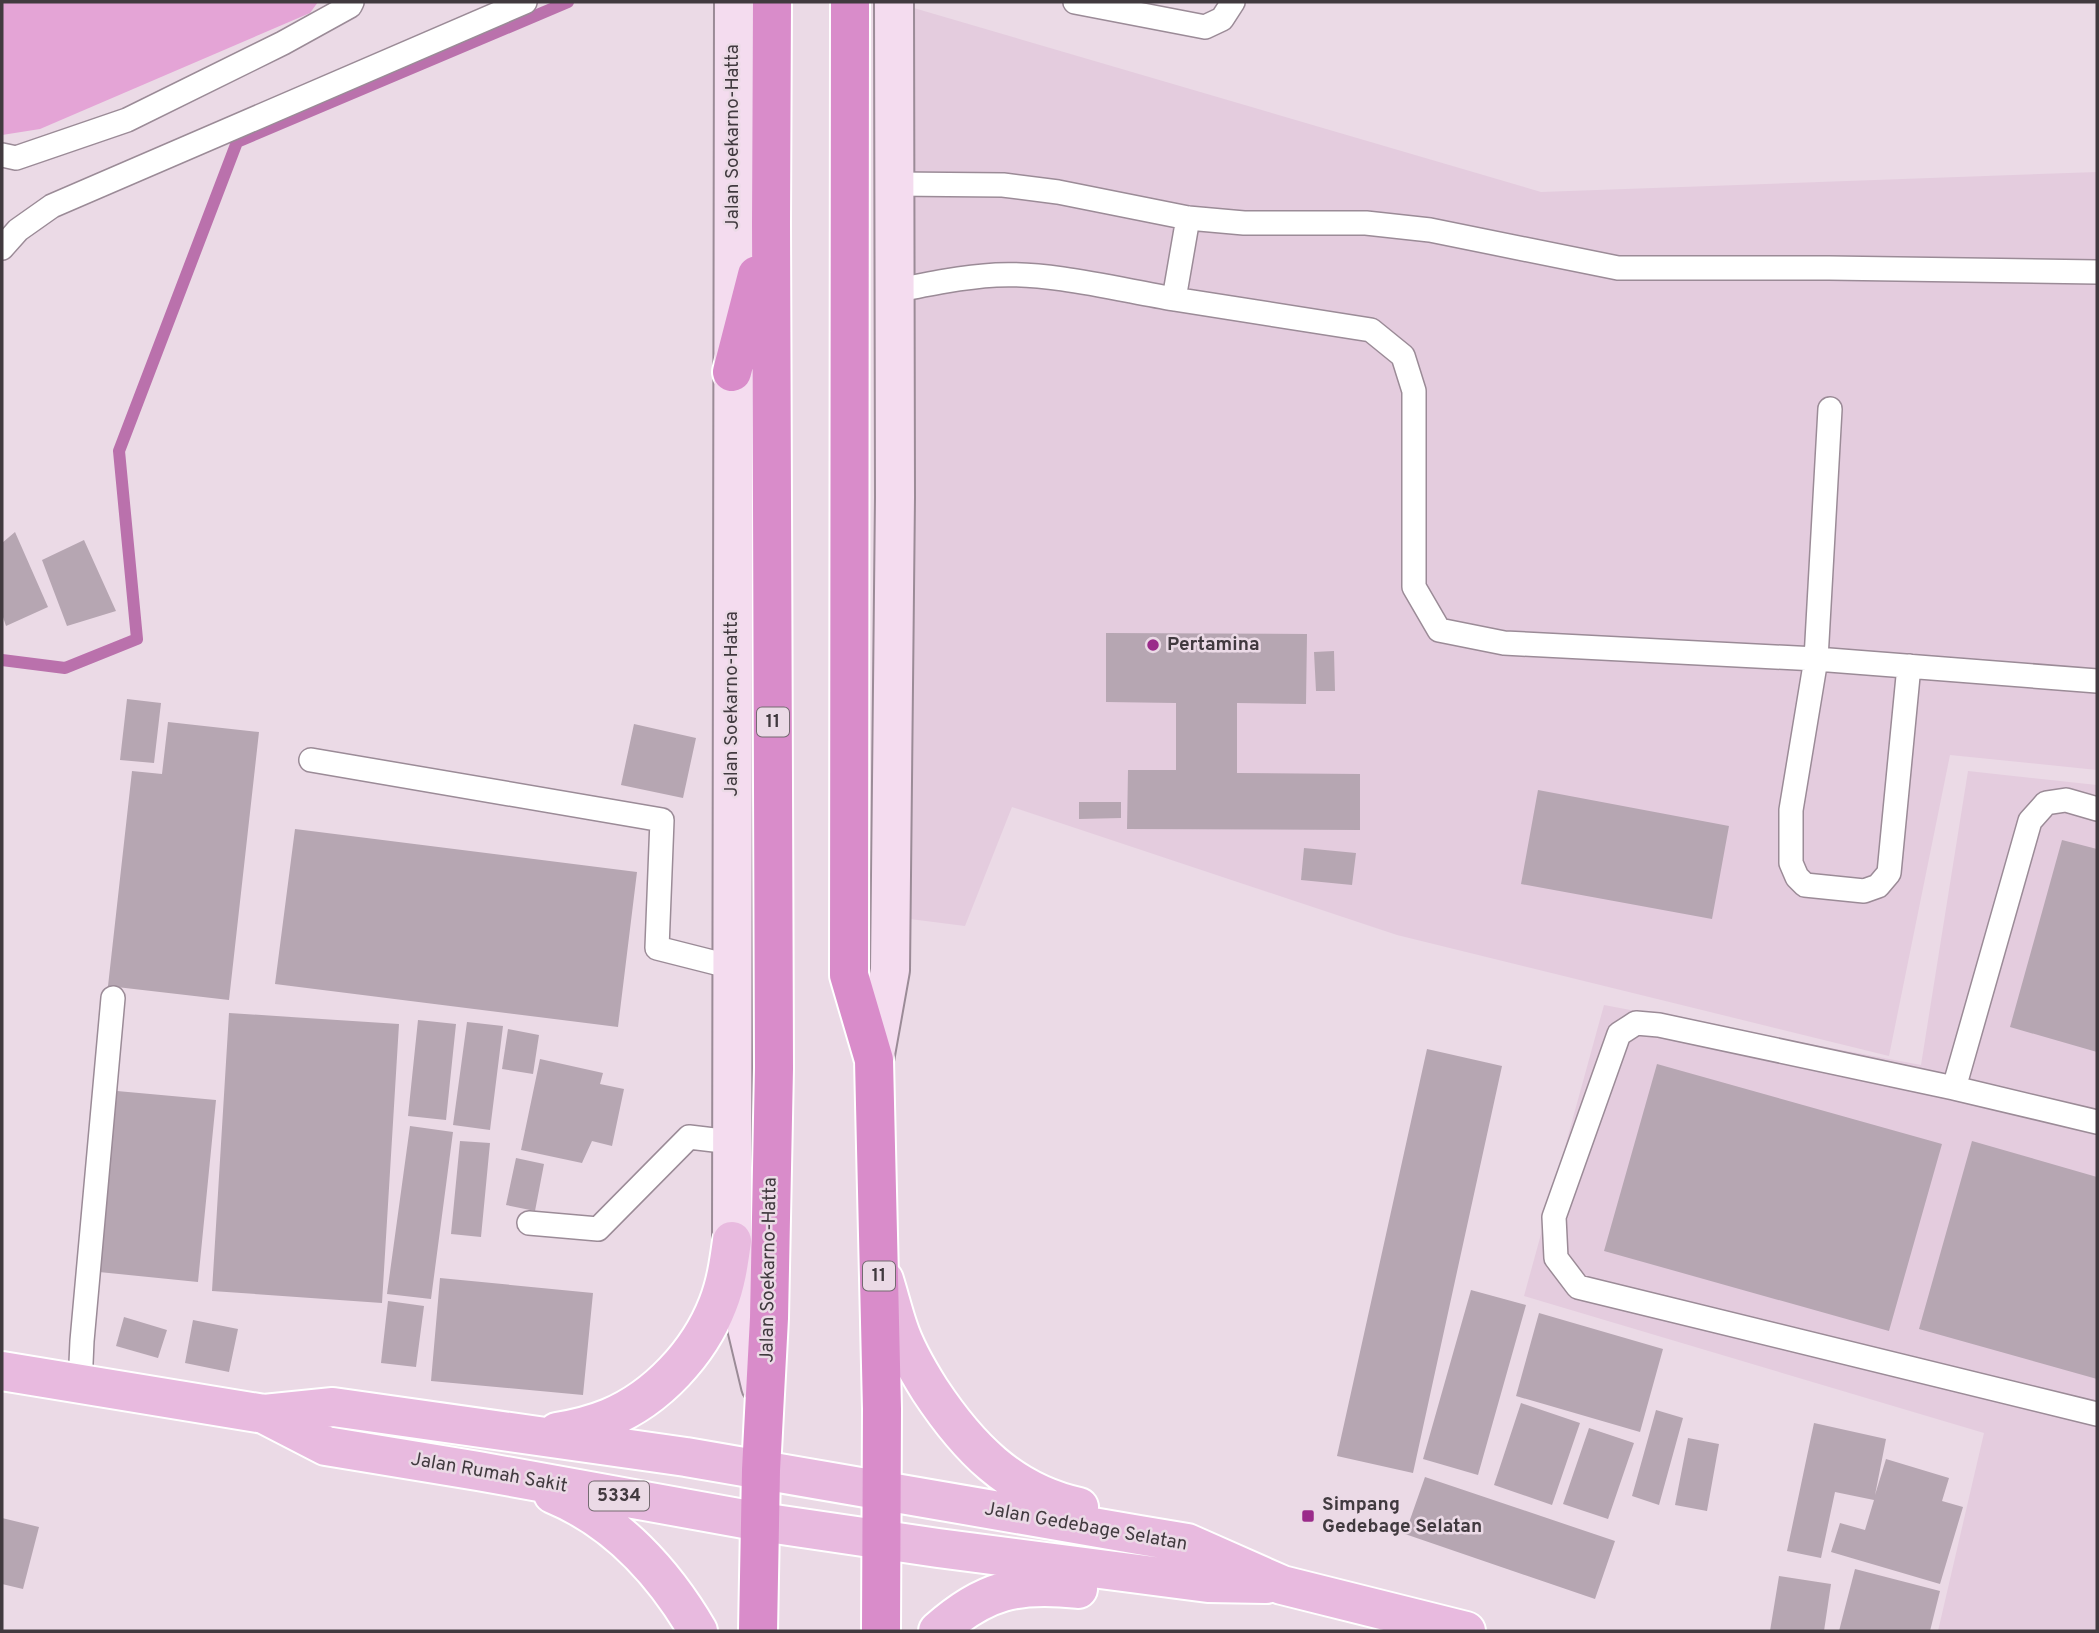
<svg xmlns="http://www.w3.org/2000/svg" width="2099" height="1633" viewBox="0 0 2099 1633" font-family="Overpass,sans-serif">
<rect width="100%" height="100%" fill="#ebdae6"/>
<!-- built -->
<path fill="#e4ccde" d="M907,6L1541,192L2097,172V770L1950,755L1889,1056L1397,935L1012,807L965,926L910,919Z
M1968,771L2097,785V1631H1938L1984,1433L1524,1296L1604,1005L1921,1065Z"/>
<!-- green -->
<path fill="#e4a4d6" d="M2,2H318L310,13L40,129L2,135Z"/>
<g fill="none" stroke-linecap="round" stroke-linejoin="round">
<!-- stream -->
<path stroke="#ba71ac" stroke-width="12" d="M2,660L65,668L137,639L119,451L237,142L568,2"/>
</g>
<!-- building -->
<path fill="#b6a6b2" d="M15,532L48,607L6,626L2,614V543Z
M84,540L116,611L67,626L42,560Z
M1106,633L1307,634L1306,704L1237,703V773L1360,774V830L1127,829L1128,770H1176V703L1106,702Z
M1334,651L1335,691H1316L1314,652Z
M127,699L161,703L154,763L120,760Z
M168,722L259,732L229,1000L108,986L132,771L162,774Z
M634,724L696,738L683,798L621,785Z
M1538,790L1729,826L1712,919L1521,884Z
M1079,802H1121V818L1079,819Z
M295,829L637,872L618,1027L275,984Z
M2062,840L2097,849V1052L2010,1027Z
M1304,848L1356,853L1352,885L1301,880Z
M229,1013L399,1024L382,1303L212,1291Z
M418,1020L456,1024L446,1120L408,1116Z
M467,1022L503,1026L490,1130L453,1125Z
M508,1029L539,1035L533,1074L502,1069Z
M1427,1049L1502,1066L1413,1473L1337,1456Z
M540,1059L603,1073L600,1084L624,1089L612,1146L592,1141L582,1163L521,1150Z
M1657,1064L1942,1144L1889,1331L1604,1251Z
M117,1091L216,1100L198,1282L99,1272Z
M410,1126L453,1132L431,1299L387,1294Z
M460,1141L490,1143L481,1237L451,1234Z
M1972,1141L2097,1177V1379L1919,1329Z
M516,1158L544,1164L535,1211L506,1205Z
M440,1278L593,1293L583,1395L431,1381Z
M1471,1290L1526,1305L1478,1475L1423,1459Z
M388,1301L424,1306L416,1367L381,1363Z
M1539,1313L1663,1349L1640,1432L1516,1396Z
M124,1317L167,1330L158,1358L116,1346Z
M193,1320L238,1329L229,1372L185,1363Z
M1521,1403L1580,1423L1552,1505L1494,1485Z
M1656,1410L1683,1418L1659,1505L1632,1496Z
M1814,1423L1886,1439L1875,1495L1886,1459L1949,1478L1942,1501L1963,1507L1940,1584L1831,1552L1840,1523L1865,1530L1874,1500L1835,1492L1821,1558L1787,1551Z
M1589,1428L1634,1443L1608,1519L1563,1504Z
M1688,1438L1719,1444L1707,1511L1675,1505Z
M1425,1477L1615,1541L1595,1599L1405,1534Z
M2,1518L39,1527L23,1589L2,1584Z
M1855,1569L1940,1591L1930,1631H1839Z
M1779,1576L1831,1584L1824,1631H1770Z"/>
<g fill="none" stroke-linecap="round" stroke-linejoin="round">
<defs>
<path id="lane" d="M1075,2L1205,27L1222,19L1233,2
M2,155L16,158L127,120L283,43L350,6L352,2
M894,184L1003,185L1058,192L1188,218L1244,223H1366L1430,230L1618,268H1829L2097,272
M1188,218L1174,299L1371,330L1403,356L1414,391V587L1439,630L1504,643L1816,659L2097,681
M2,248L18,230L52,206L525,2
M894,291C928,284 962,277 996,275C1051,272 1120,290 1174,299
M1830,409L1816,659L1791,810V863L1797,877L1805,885L1864,891L1878,886L1889,873L1909,666
M311,760L662,820L657,948L732,967
M1954,1088L2030,821L2046,803L2066,800L2097,809
M2097,1122L1954,1088L1659,1025L1636,1023L1619,1034L1554,1217L1556,1258L1578,1287L2097,1414
M529,1223L598,1229L689,1137L731,1142
M80,1385L82,1341L113,998"/>
<path id="secondary" d="M734,2L732,1241L739,1294L761,1386
M874,1060L890,970L895,497L894,2"/>
<path id="primary" d="M884,1280C889,1296 893,1312 898,1327C905,1349 918,1371 930,1390C967,1446 1010,1492 1079,1507
M2,1371L264,1414L333,1407L686,1457L1139,1535L1187,1543L1282,1585L1466,1631
M264,1414L326,1446L478,1471L761,1522L938,1548L1208,1583L1266,1584
M557,1432C575,1429 592,1425 609,1418C657,1398 699,1353 718,1304C726,1284 729,1263 732,1241
M553,1494C616,1520 664,1573 698,1631
M938,1631C984,1590 1018,1582 1078,1589"/>
<path id="highway" d="M850,2L849,975L874,1060L882,1409L881,1631
M732,372L757,275
M758,1631L761,1470L769,1318L774,1068L771,223L772,2"/>
</defs>
<!-- lane casing -->
<use href="#lane" stroke="#9b8b97" stroke-width="26"/>
<!-- secondary casing -->
<use href="#secondary" stroke="#9b8b97" stroke-width="42"/>
<!-- primary casing -->
<use href="#primary" stroke="#fff" stroke-width="42"/>
<!-- highway casing -->
<use href="#highway" stroke="#fff" stroke-width="42"/>
<!-- lane -->
<use href="#lane" stroke="#fff" stroke-width="23"/>
<!-- secondary -->
<use href="#secondary" stroke="#f4dcef" stroke-width="38"/>
<!-- primary -->
<use href="#primary" stroke="#e8badf" stroke-width="38"/>
<!-- highway -->
<use href="#highway" stroke="#d98cca" stroke-width="38"/>
</g>
<!-- markers -->
<g fill="#9a2b8a" stroke="#ebdae6" stroke-width="2.5">
<circle cx="1153" cy="645" r="7"/>
<rect x="1301" y="1509" width="14" height="14" rx="3.5"/>
</g>
<g text-anchor="middle" dominant-baseline="central" stroke-width="5" stroke-linejoin="round" paint-order="stroke">
<!-- shield labels -->
<g fill="#ebdae6" stroke="#746a71" stroke-width="2">
<rect x="757" y="707.5" width="32" height="29" rx="5"/>
<rect x="863" y="1261.5" width="32" height="29" rx="5"/>
<rect x="589" y="1481.5" width="60" height="29" rx="5"/>
</g>
<g font-size="18" font-weight="bold" fill="#413a3f">
<text x="773" y="722">11</text>
<text x="879" y="1276">11</text>
<text x="619" y="1496">5334</text>
</g>
<!-- street labels -->
<g font-size="19" fill="#413a3f" stroke="#ebdae6">
<text transform="translate(733 137) rotate(-90)">Jalan Soekarno-Hatta</text>
<text transform="translate(732 704) rotate(-90)">Jalan Soekarno-Hatta</text>
<text transform="translate(769 1270) rotate(-89)">Jalan Soekarno-Hatta</text>
<text transform="translate(489 1473) rotate(10)">Jalan Rumah Sakit</text>
<text transform="translate(1086 1527) rotate(10)">Jalan Gedebage Selatan</text>
</g>
<!-- poi labels -->
<g font-size="19" font-weight="bold" fill="#413a3f" stroke="#ebdae6" text-anchor="start">
<text x="1167" y="645">Pertamina</text>
<text x="1322" y="1505">Simpang<tspan x="1322" dy="22">Gedebage Selatan</tspan></text>
</g>
</g>
<!-- border -->
<rect width="2099" height="1633" fill="none" stroke="#413a3f" stroke-width="7"/>
</svg>
